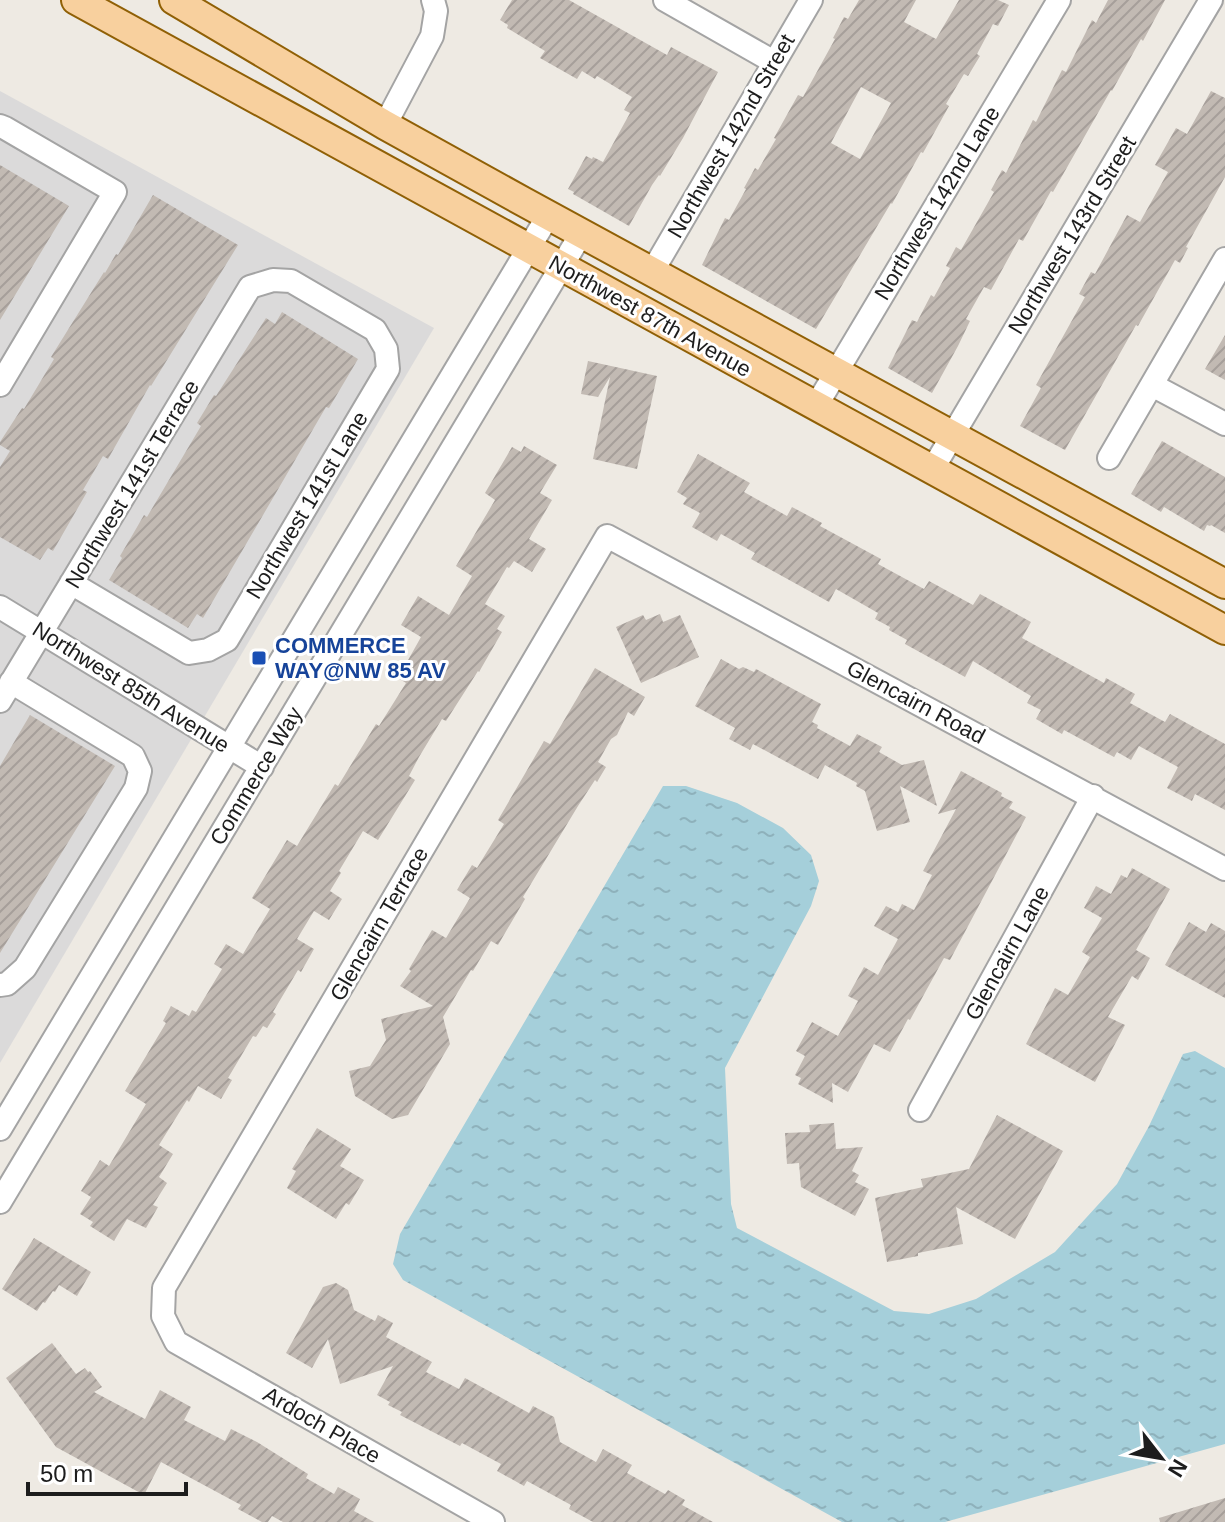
<svg xmlns="http://www.w3.org/2000/svg" width="1225" height="1522" viewBox="0 0 1225 1522" font-family="Helvetica,sans-serif">
<defs>
<pattern id="water-ripples" width="26" height="14" patternUnits="userSpaceOnUse" patternTransform="scale(2)"><rect width="26" height="14" fill="#a5cfda"/><path d="M2 4q2-2 4 0t4 0M15 11q2-2 4 0t4 0" fill="none" stroke="#8eb1bb"/></pattern>
<pattern id="building-hatch" width="6" height="6" patternUnits="userSpaceOnUse" patternTransform="scale(2)"><rect width="6" height="6" fill="#c2bab3"/><path d="M-1 1l2-2M0 6l6-6M5 7l2-2" fill="none" stroke="#a69f9a"/></pattern>
</defs>
<rect width="100%" height="100%" fill="#eeeae3"/>
<!-- residential -->
<path fill="#dbdada" d="M0,91L434,328L0,1063Z"/>
<!-- water -->
<path fill="url(#water-ripples)" d="M663,786H686L737,803L783,828L811,855L819,881L811,906L725,1068L731,1204L737,1228L894,1311L929,1314L976,1299L1055,1252L1117,1184L1149,1126L1183,1054L1195,1051L1225,1068V1444L945,1522H842L403,1280L393,1264L400,1234Z"/>
<!-- building -->
<path fill="url(#building-hatch)" fill-rule="evenodd" d="M512,0H569L667,55L671,47L718,72L683,138L660,176L659,175L652,185L629,226L573,194L574,192L568,189L586,156L592,159L593,157L603,162L630,113L624,110L632,97L597,76L595,79L582,71L577,79L540,58L545,51L507,28L508,25L500,20Z
M859,0H916L904,22L936,39L959,0H998L1009,5L998,26L993,24L977,54L980,56L968,76L964,74L946,104L949,106L923,153L921,152L892,204L891,203L816,329L702,265L725,218L729,220L746,189L744,188L755,168L758,170L776,139L774,138L798,95L803,97L835,39L833,38L844,17L848,19ZM861,87L891,103L860,159L831,143Z
M1108,0H1165L1143,41L1141,39L1112,91L1111,90L1053,192L1051,191L1023,241L1019,239L991,290L984,287L966,319L970,321L958,346L932,393L888,368L912,320L917,322L931,295L934,297L950,268L946,266L956,247L961,250L994,192L991,190L1002,170L1006,173L1033,120L1036,122L1062,70L1066,72L1092,20L1096,23Z
M1211,91L1225,98V177L1186,247L1188,248L1180,263L1175,260L1138,326L1136,325L1065,450L1020,426L1041,388L1036,385L1085,297L1079,294L1091,272L1095,274L1127,215L1140,222L1168,172L1155,165L1176,128L1187,134Z
M0,165L69,206L0,320Z
M153,195L238,245L151,386L150,385L108,459L103,456L83,490L87,492L53,551L48,548L40,560L0,537V467L10,451L0,445V442L22,408L24,409L54,359L51,357L104,272L105,273L116,254L118,255Z
M282,312L358,359L329,408L326,407L203,618L197,614L188,628L109,580L122,558L120,556L133,534L144,515L147,517L201,426L197,423L214,395L216,396L266,318L275,324Z
M1225,335V380L1205,369Z
M588,361L657,376L637,469L593,459L610,377L598,397L581,394Z
M1162,441L1225,477V533L1211,525L1210,526L1207,525L1204,531L1164,507L1161,512L1131,494Z
M524,446L557,465L540,493L552,500L529,539L546,549L532,572L514,561L509,568L507,567L485,604L505,616L497,629L502,632L479,672L478,671L446,721L442,719L419,757L409,776L415,780L378,840L363,831L339,871L341,873L330,891L342,899L329,920L314,911L297,939L314,949L301,972L298,970L273,1012L276,1014L267,1028L263,1026L256,1037L253,1036L228,1078L232,1080L221,1099L198,1086L189,1102L187,1100L159,1145L173,1154L159,1177L167,1183L153,1205L158,1207L146,1228L127,1219L114,1241L90,1226L93,1222L80,1214L91,1197L81,1191L100,1160L109,1166L146,1104L125,1091L166,1023L163,1021L171,1006L189,1016L192,1010L196,1012L222,969L214,964L226,944L243,954L270,909L252,898L287,840L297,846L335,784L338,786L376,724L379,726L406,683L398,678L421,637L401,625L418,596L449,615L472,576L456,566L495,500L485,493L512,447L521,452Z
M698,454L750,483L744,492L787,516L792,507L822,523L820,526L881,559L878,564L924,589L929,581L973,605L980,594L1031,622L1022,638L1104,683L1106,678L1135,694L1130,703L1165,722L1170,714L1225,744V810L1195,794L1192,801L1167,788L1178,767L1139,746L1131,760L1117,752L1114,757L1064,730L1062,734L1036,719L1041,710L1027,703L1031,696L973,661L965,677L905,644L907,640L889,630L890,627L875,619L878,613L836,589L829,602L751,559L755,553L721,534L717,541L692,527L700,513L683,504L687,498L677,492Z
M660,614L663,622L680,615L699,657L641,683L616,627L643,615L646,620Z
M721,659L739,669L743,667L754,672L756,669L821,704L812,722L818,725L817,728L850,746L857,734L882,747L879,752L902,765L924,760L937,806L900,786L910,822L877,831L865,791L856,786L857,783L825,765L818,779L753,744L750,750L729,739L735,728L695,706Z
M595,668L645,697L634,716L628,712L617,735L611,739L598,762L606,767L597,782L595,780L578,806L523,897L525,899L498,945L491,941L473,971L471,970L443,1017L450,1044L408,1115L392,1119L355,1096L349,1071L370,1066L386,1040L381,1019L433,1006L400,986L411,971L409,969L432,930L446,938L470,898L457,890L472,865L477,868L504,824L498,820L544,741L550,744Z
M30,715L115,766L0,953V766Z
M961,771L1002,793L1001,796L1013,802L1009,808L1026,817L950,960L944,958L910,1020L908,1019L890,1052L874,1044L848,1092L832,1083L833,1103L798,1084L801,1078L795,1075L805,1056L796,1051L812,1022L838,1036L858,1001L848,996L864,967L878,975L898,939L874,926L886,906L898,912L902,904L914,910L932,875L923,871L956,809L938,814Z
M1132,868L1170,889L1136,950L1150,958L1138,980L1132,976L1108,1017L1125,1025L1095,1082L1026,1044L1055,988L1068,995L1090,957L1082,952L1102,918L1084,908L1096,886L1111,894L1121,875L1127,878Z
M1189,922L1206,932L1211,923L1225,931V998L1165,965Z
M997,1115L1063,1151L1015,1239L956,1207L963,1244L918,1253V1256L887,1262L875,1198L923,1187L921,1179L969,1169Z
M834,1123L836,1149L863,1147L852,1171L859,1175L855,1182L869,1189L855,1216L801,1187L799,1163L787,1164L785,1133L810,1132L809,1125Z
M317,1128L351,1149L340,1166L364,1180L349,1205L346,1203L336,1219L287,1188L296,1171L292,1169Z
M34,1238L91,1272L77,1296L59,1285L55,1292L53,1291L45,1303L43,1302L37,1311L2,1289Z
M336,1283L348,1290L354,1310L375,1321L378,1315L393,1323L386,1337L432,1362L426,1372L459,1389L465,1378L529,1413L533,1406L554,1417L560,1442L596,1462L603,1449L632,1465L627,1473L665,1494L668,1490L685,1500L682,1505L713,1522H593L569,1509L571,1505L527,1481L524,1486L497,1471L501,1464L462,1443L460,1446L400,1415L402,1412L388,1405L390,1402L377,1395L393,1366L340,1384L328,1339L312,1368L286,1353L323,1287Z
M52,1343L76,1374L85,1368L88,1372L90,1371L102,1387L94,1392L145,1419L160,1390L191,1407L184,1420L225,1441L231,1429L257,1442L308,1474L306,1478L334,1494L338,1487L360,1499L354,1511L374,1522H283L272,1516L268,1522H262L238,1509L241,1505L161,1462L144,1495L56,1447L6,1378Z
M1225,1498V1522H1160L1159,1518Z"/>
<g fill="none" stroke-linecap="round" stroke-linejoin="round">
<defs>
<path id="minor" d="M665,0L774,62
M385,125L432,36L436,11L433,0
M0,126L5,128L115,192L0,385
M652,272L811,0
M1152,385L1225,424
M816,406L1059,0
M1109,458L1225,259
M932,470L1211,0
M0,607L262,767
M0,701L250,287L273,280L291,281L375,330L386,349L388,369L227,640L208,650L189,653L71,583
M0,985L7,984L25,968L136,788L140,771L133,756L11,682
M920,1110L1093,796
M0,1129L548,216
M0,1202L581,234
M493,1522L176,1342L163,1316L164,1288L607,536L1225,869"/>
<path id="major" d="M76,0L1225,630
M174,0L385,125L524,202L1225,584"/>
</defs>
<!-- minor casing -->
<use href="#minor" stroke="#a4a4a4" stroke-width="26"/>
<!-- major casing -->
<use href="#major" stroke="#906006" stroke-width="32"/>
<!-- minor -->
<use href="#minor" stroke="#fff" stroke-width="22"/>
<!-- major -->
<use href="#major" stroke="#f8d09e" stroke-width="28"/>
</g>
<!-- markers -->
<rect fill="#1a4fb4" stroke="#fff" stroke-width="3" x="251" y="650" width="16" height="16" rx="4"/>
<g text-anchor="middle" dominant-baseline="central" stroke-width="6" stroke-linejoin="round" paint-order="stroke">
<!-- street labels -->
<g font-size="22" fill="#1d1d1d" stroke="#fff">
<text transform="translate(731 136) rotate(-60)">Northwest 142nd Street</text>
<text transform="translate(937 203) rotate(-59)">Northwest 142nd Lane</text>
<text transform="translate(1072 235) rotate(-59)">Northwest 143rd Street</text>
<text transform="translate(650 316) rotate(29)">Northwest 87th Avenue</text>
<text transform="translate(132 484) rotate(-59)">Northwest 141st Terrace</text>
<text transform="translate(307 505) rotate(-59)">Northwest 141st Lane</text>
<text transform="translate(131 687) rotate(32)">Northwest 85th Avenue</text>
<text transform="translate(916 702) rotate(28)">Glencairn Road</text>
<text transform="translate(256 776) rotate(-59)">Commerce Way</text>
<text transform="translate(379 924) rotate(-60)">Glencairn Terrace</text>
<text transform="translate(1007 953) rotate(-61)">Glencairn Lane</text>
<text transform="translate(322 1425) rotate(30)">Ardoch Place</text>
</g>
<!-- transit labels -->
<g font-size="22" font-weight="bold" fill="#164399" stroke="#fff" text-anchor="start">
<text x="275" y="645">COMMERCE<tspan x="275" dy="25">WAY@NW 85 AV</tspan></text>
</g>
</g>
<!-- north arrow -->
<g transform="translate(1161 1458) rotate(121)" stroke="#ffffff" stroke-width="6" paint-order="stroke">
<path d="M0-6L14 30L0 20L-14 30Z" fill="#1d1d1d"/>
<text y="-12" font-size="22" font-weight="bold" text-anchor="middle" fill="#1d1d1d">N</text>
</g>
<!-- scale -->
<path d="M28 1482v12h158v-12" fill="none" stroke="#1d1d1d" stroke-width="4"/>
<text x="40" y="1482" font-size="24" fill="#1d1d1d" stroke="#ffffff" stroke-width="6" paint-order="stroke">50 m</text>
</svg>
